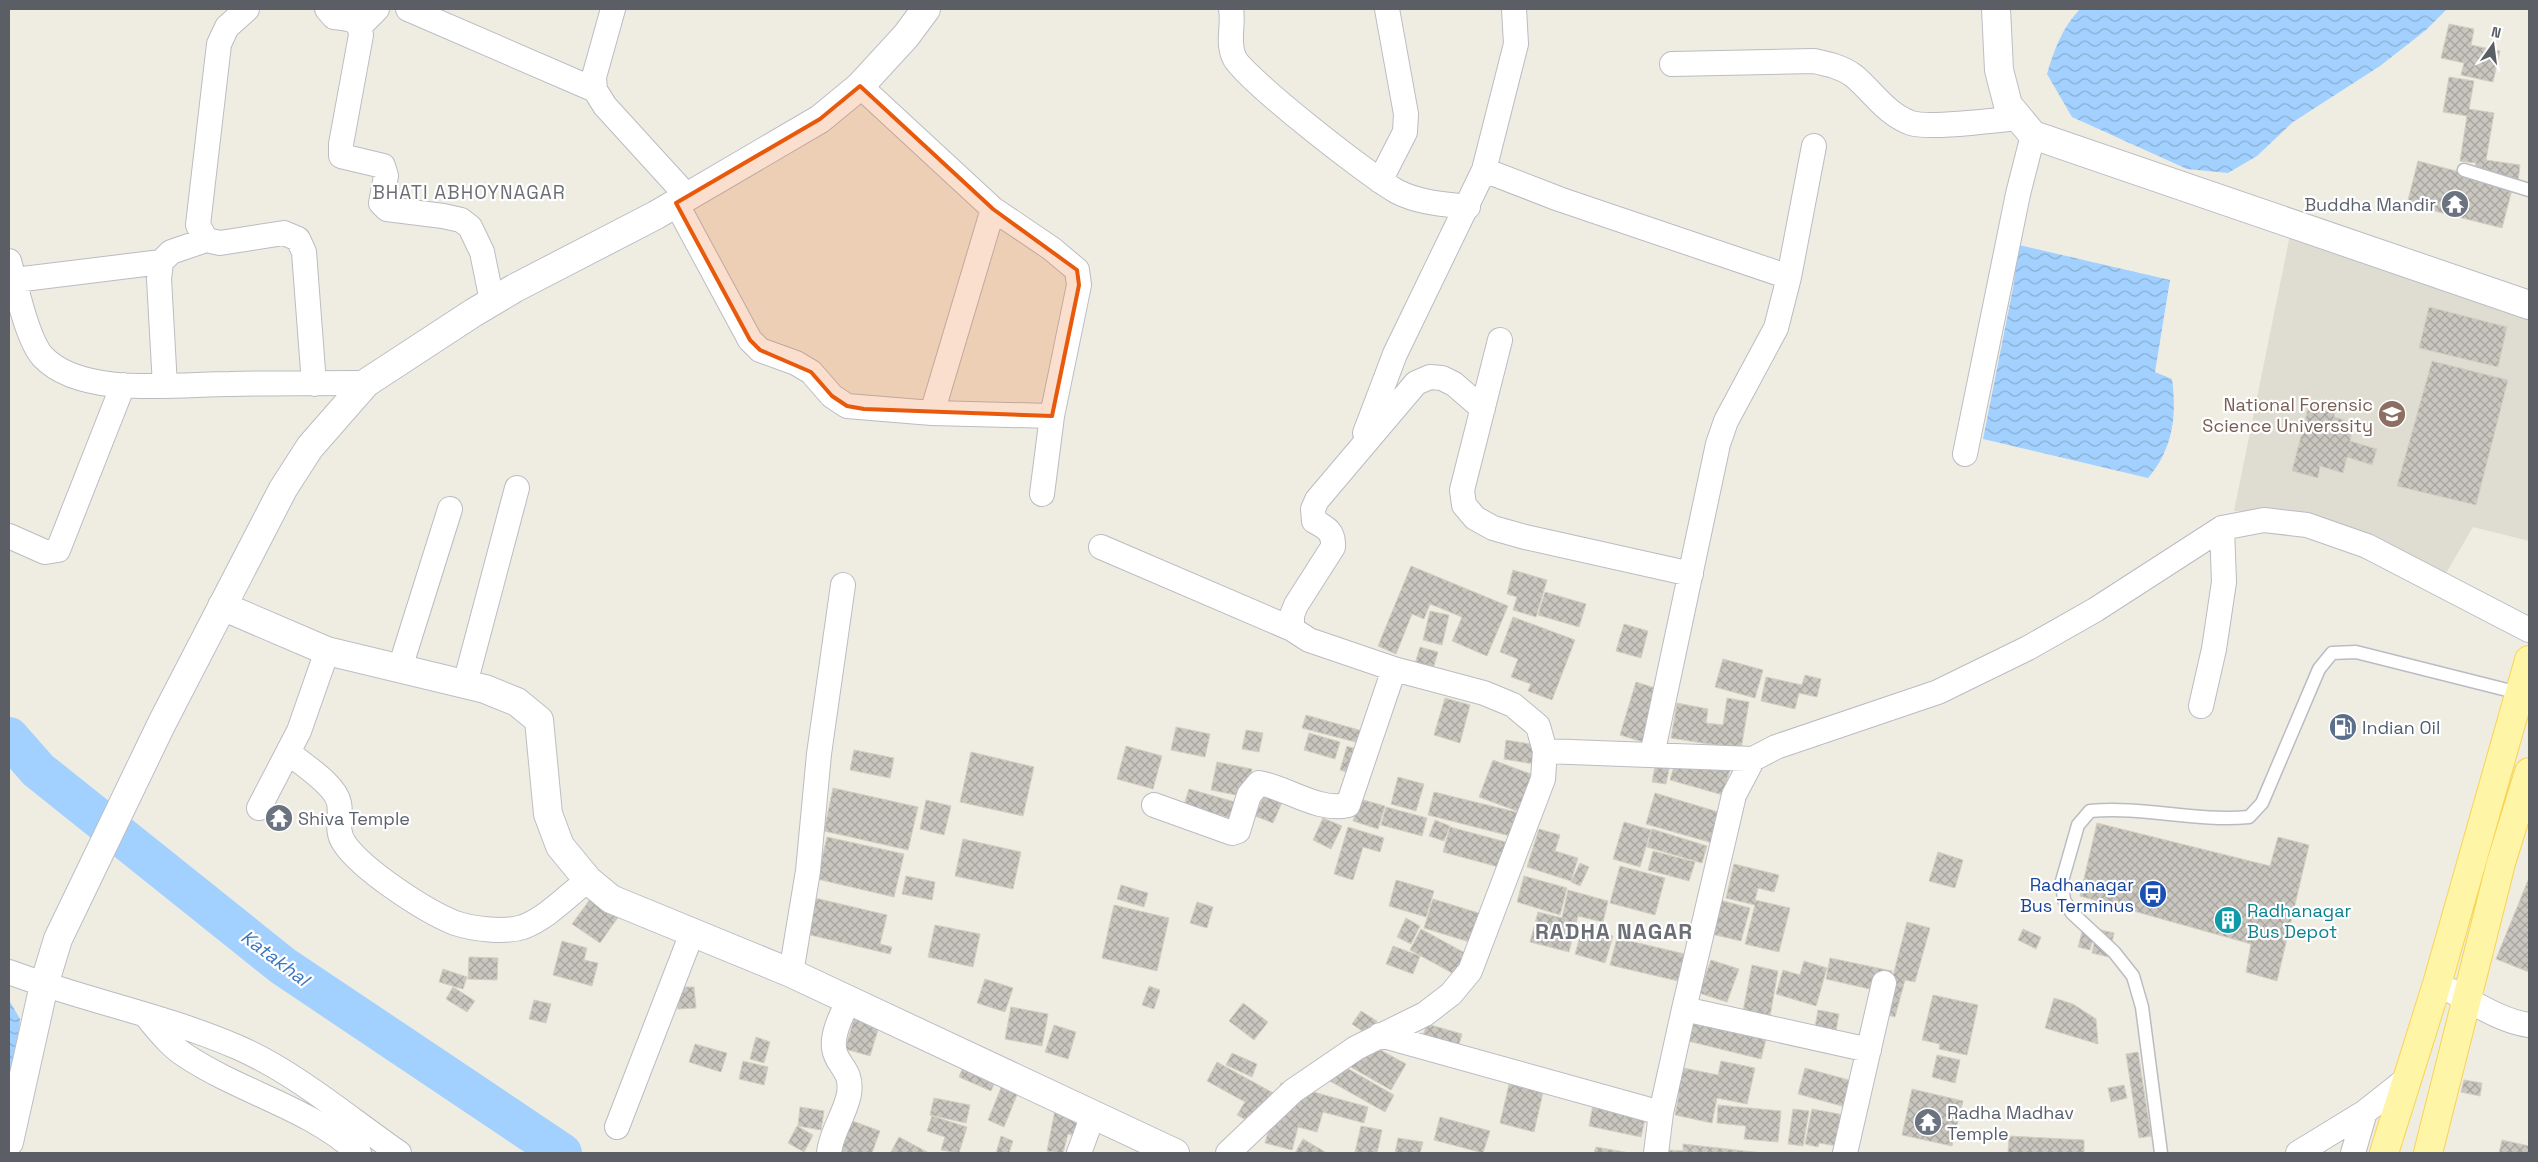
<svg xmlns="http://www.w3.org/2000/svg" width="2538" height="1162" viewBox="0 0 2538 1162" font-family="'Space Grotesk',sans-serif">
<defs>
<pattern id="water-waves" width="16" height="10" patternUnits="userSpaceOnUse" patternTransform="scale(1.25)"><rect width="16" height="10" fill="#a2d1ff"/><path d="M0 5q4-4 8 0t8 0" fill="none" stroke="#87add2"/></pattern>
<pattern id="building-cross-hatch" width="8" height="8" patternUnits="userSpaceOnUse" patternTransform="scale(1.25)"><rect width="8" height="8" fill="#c9c6bf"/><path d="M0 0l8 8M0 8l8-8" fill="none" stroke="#a6a49f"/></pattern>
</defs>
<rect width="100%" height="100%" fill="#efede2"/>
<!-- education -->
<path fill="#dfdcd1" d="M2290,235L2529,317V541L2473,527L2445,575L2283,512L2234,511Z"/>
<!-- water -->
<path fill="url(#water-waves)" d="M2080,9H2447L2426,30L2380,66L2293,122L2257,156L2228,173L2187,169L2072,117L2047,74C2054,50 2062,28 2080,9Z
M2019,245L2170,280L2155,372L2172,379C2177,416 2173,449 2148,478L1983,439L2013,288Z
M9,1000L20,1019L17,1063L9,1087Z"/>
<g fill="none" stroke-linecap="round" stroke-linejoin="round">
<!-- river -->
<path stroke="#a2d1ff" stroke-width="40" d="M9,737L38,770L283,966L562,1153"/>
</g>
<!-- building -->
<path fill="url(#building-cross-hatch)" stroke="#d4cfc0" d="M2449,24L2474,29L2471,45L2500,51L2493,82L2461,75L2464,63L2441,58Z
M2449,77L2474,81L2469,109L2494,113L2486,160L2520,165L2518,182L2474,175L2476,163L2460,161L2467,116L2443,112Z
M2418,161L2513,186L2502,228L2407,204Z
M2429,307L2507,327L2498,367L2419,348Z
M2432,361L2508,380L2476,505L2397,486Z
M2310,401L2336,408L2334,417L2354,423L2350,441L2377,449L2372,465L2347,457L2343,473L2320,466L2318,478L2292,471Z
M1411,566L1508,606L1487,656L1452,641L1462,617L1430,604L1424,619L1412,614L1396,654L1378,646Z
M1513,570L1547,580L1536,617L1513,610L1517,597L1507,594Z
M1545,592L1586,604L1579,627L1538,615Z
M1430,611L1449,615L1442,645L1423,640Z
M1513,617L1575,640L1552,700L1528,691L1531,684L1511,677L1518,659L1500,652Z
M1624,624L1648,631L1641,658L1616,651Z
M1420,647L1438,652L1432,672L1414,667Z
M1723,659L1763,670L1755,698L1715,687Z
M1805,675L1821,679L1817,697L1799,693L1795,709L1761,701L1766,677L1802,685Z
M1636,682L1668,692L1653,745L1620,735Z
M1445,698L1470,705L1460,743L1434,735Z
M1727,698L1749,702L1741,749L1671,738L1677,703L1708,709L1706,723L1723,725Z
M1306,715L1366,732L1363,744L1302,728Z
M1176,727L1210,734L1205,757L1171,750Z
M1246,730L1263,733L1259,752L1242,749Z
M1309,733L1340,742L1335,759L1304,750Z
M1506,740L1542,746L1539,765L1504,759Z
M1126,746L1162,756L1153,789L1117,779Z
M1347,746L1368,753L1361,777L1340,770Z
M854,750L894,758L890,778L850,770Z
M971,752L1034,767L1023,816L960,802Z
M1678,752L1731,766L1723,795L1670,780Z
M1493,760L1539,777L1525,814L1479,797Z
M1656,761L1670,764L1666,784L1652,782Z
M1217,762L1252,769L1246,797L1211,790Z
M1398,777L1424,784L1416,811L1391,804Z
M833,788L918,807L908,850L824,831Z
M1189,789L1249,806L1245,822L1184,805Z
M1266,790L1284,798L1273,823L1255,816Z
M1434,792L1524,814L1518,838L1428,815Z
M1655,793L1725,814L1716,844L1646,824Z
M1360,799L1385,806L1378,829L1353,821Z
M926,800L951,806L944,835L920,829Z
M1386,807L1427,818L1422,836L1381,825Z
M1323,818L1342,826L1331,849L1313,840Z
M1435,820L1450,826L1444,841L1429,836Z
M1624,822L1651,830L1640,867L1613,859Z
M2097,823L2270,866L2278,837L2309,845L2277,981L2246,972L2251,944L2080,896Z
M1348,827L1384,838L1380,852L1363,847L1353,880L1334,874Z
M1450,827L1513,844L1506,869L1443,852Z
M1539,829L1560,835L1555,851L1578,858L1571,881L1527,867Z
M1652,829L1707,846L1702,863L1647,847Z
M827,837L904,854L894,897L817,879Z
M963,839L1021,852L1013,889L955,876Z
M1653,851L1695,862L1689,881L1648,870Z
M1938,852L1963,860L1955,888L1929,881Z
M1580,863L1589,867L1580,886L1571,882Z
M1734,864L1779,875L1774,892L1758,888L1755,900L1790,908L1779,952L1745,944L1755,905L1726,898Z
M1620,866L1665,878L1655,915L1610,903Z
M906,876L935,882L932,900L902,894Z
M1524,876L1567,888L1560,915L1517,902Z
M2529,878V972L2496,959Z
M1396,880L1434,891L1426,917L1389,906Z
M1121,885L1148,893L1144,907L1117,899Z
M1568,890L1608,901L1603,922L1578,916L1569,952L1530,942L1538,912L1562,918Z
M591,898L619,916L600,943L572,924Z
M815,898L887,915L880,944L892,947L890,954L806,934Z
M1433,899L1485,915L1476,944L1424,928Z
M1716,899L1750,908L1741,941L1707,933Z
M1197,902L1213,907L1207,928L1190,923Z
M1114,905L1169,918L1157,971L1102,958Z
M1406,918L1420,926L1411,944L1397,937Z
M1907,922L1930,928L1915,982L1905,980L1895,1017L1883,1014Z
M935,925L980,934L973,967L928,957Z
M2084,925L2096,929L2090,950L2078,947Z
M1583,926L1613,936L1605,963L1575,954Z
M1421,929L1465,953L1454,974L1410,950Z
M2023,929L2041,937L2036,949L2018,940Z
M2097,929L2114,933L2109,957L2092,953Z
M1617,938L1685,954L1678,981L1610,965Z
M562,941L587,948L584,960L598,963L592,986L553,975Z
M1393,946L1420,956L1413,974L1386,964Z
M469,957L498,958L497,980L468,979Z
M1830,958L1892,971L1887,993L1826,979Z
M1711,960L1739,969L1727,1002L1699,993Z
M1804,961L1827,968L1816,1006L1776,994L1783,970L1800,975Z
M1752,965L1778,971L1770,1016L1743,1011Z
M443,969L467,977L463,989L439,982Z
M985,979L1013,988L1005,1012L977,1003Z
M1149,986L1160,990L1154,1009L1142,1005Z
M453,987L475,1001L467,1012L446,999Z
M676,987H694L696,1008L678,1009Z
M1933,995L1978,1005L1967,1055L1939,1049L1940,1044L1922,1040Z
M2054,998L2073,1004L2096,1019L2098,1044L2045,1028Z
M534,1000L551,1004L546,1023L529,1019Z
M1243,1003L1268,1022L1254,1040L1229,1021Z
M1011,1007L1048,1014L1042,1046L1005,1039Z
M1688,1008L1769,1028L1761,1059L1680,1039Z
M1818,1010L1839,1014L1836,1031L1815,1027Z
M1361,1011L1377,1021L1368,1035L1352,1024Z
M856,1012L881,1020L870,1056L845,1049Z
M1427,1024L1462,1034L1456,1055L1420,1044Z
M1054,1025L1076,1032L1068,1059L1045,1052Z
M756,1037L770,1042L764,1063L750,1059Z
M1364,1041L1406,1064L1391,1090L1349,1066Z
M695,1044L727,1053L721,1072L689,1062Z
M2138,1052L2151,1136L2139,1138L2126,1054Z
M1232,1053L1257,1064L1252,1077L1226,1065Z
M968,1054L1001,1068L991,1091L959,1077Z
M1937,1055L1960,1060L1955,1083L1932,1077Z
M743,1061L768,1067L764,1085L739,1079Z
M1721,1061L1755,1068L1747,1104L1717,1098L1712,1123L1675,1115L1679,1094L1668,1092L1674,1066L1718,1075Z
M1217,1062L1275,1094L1257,1126L1237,1115L1245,1102L1207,1081Z
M1338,1063L1394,1095L1385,1112L1328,1080Z
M1805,1068L1856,1082L1849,1108L1798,1094Z
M1007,1073L1023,1080L1004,1127L988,1120Z
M1510,1080L1544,1088L1534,1132L1500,1123Z
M2464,1080L2482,1083L2480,1096L2461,1092Z
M1281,1083L1368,1107L1364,1123L1323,1112L1317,1132L1298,1127L1292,1150L1265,1143Z
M2124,1085L2127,1098L2111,1102L2108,1088Z
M1912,1089L1963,1101L1952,1146L1902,1135Z
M934,1098L970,1105L966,1123L930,1115Z
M1594,1099L1647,1110L1641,1137L1589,1126Z
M1056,1105L1091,1112L1086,1138L1068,1134L1063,1153L1047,1151Z
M1718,1105L1781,1111L1778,1142L1744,1139L1746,1126L1717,1123Z
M800,1107L824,1111L821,1130L798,1126Z
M1793,1109L1809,1111L1803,1146L1788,1144Z
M1812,1109L1855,1117L1849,1148L1819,1143L1818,1147L1805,1144Z
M932,1116L967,1127L959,1153L941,1150L945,1137L927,1131Z
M1440,1117L1490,1131L1483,1153L1434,1140Z
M847,1119L880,1131L872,1153H838Z
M797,1126L813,1135L804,1152L788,1143Z
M1361,1126L1382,1130L1377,1153L1355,1152Z
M1001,1136L1013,1141L1009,1153H996Z
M2009,1136L2084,1140V1153H2008Z
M899,1137L929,1153H894L891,1152Z
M1398,1138L1423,1142L1420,1153H1395Z
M1303,1139L1327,1153H1295Z
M2502,1140L2529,1146V1153H2499Z
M1683,1144L1763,1153H1669V1150L1683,1151Z
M1596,1147L1630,1153H1594Z"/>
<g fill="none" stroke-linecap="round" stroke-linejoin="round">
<defs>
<path id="lane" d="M2464,170L2529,190
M2161,1153L2142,1007L2133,976L2114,952L2072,913L2064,900L2062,881L2078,825L2090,811C2143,806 2196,822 2249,817L2262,803L2319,669L2332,653L2356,652L2519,693"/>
<path id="street" d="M247,9L227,27L219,44L198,225L206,240L220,243L284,233L298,239L304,252L314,384
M327,9L334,17C349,19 359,18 361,35L341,144V156L383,166L386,176L381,203L387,209L443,216L461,220L470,227L482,252L492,301
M408,9L595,90
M613,9L594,77L595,90L605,106L687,196
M1231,9C1234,25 1227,41 1234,57C1241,76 1374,180 1398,192C1420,203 1443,204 1468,207
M360,26L377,9
M1672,64L1814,61C1828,64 1842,67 1854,76C1872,91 1887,115 1911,123C1930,129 1995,120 2019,118
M860,86L993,209L1052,249L1077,270L1079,285L1052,416L1042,494
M1484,170L1559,199L1789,277
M1380,181L1405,132L1406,114L1387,9
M676,203L750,340L760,350L796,363L811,372L832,396L847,406L932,413L1052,416
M9,261C16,285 27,340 43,357C82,398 178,384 230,384C275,383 321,383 366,383
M15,280L161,262
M1500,340L1462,490L1464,505L1475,518L1493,528L1525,537L1691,574
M165,386L159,279L161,262L171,252L206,240
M932,413L993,209
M1365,433L1395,354L1484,170L1516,44L1514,9
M1965,454L2018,194L2033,135
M9,536L45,552L58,550L123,385
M1101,547L1292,629
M400,668L450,509
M465,684L517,488
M2201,706L2214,649L2224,582L2222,528
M1545,751L1753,759
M289,753C302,764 336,785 339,803C342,817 335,829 344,843C362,870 425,911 455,923C473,929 505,933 523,927C547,918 567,896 588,880
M1652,755L1718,444L1726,421L1776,328L1789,277L1814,146
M1154,805L1232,833L1238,831L1249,795L1259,783C1288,788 1318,812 1348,805L1394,669
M259,808L299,731L327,651
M9,972C83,1000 163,1015 237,1047C295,1072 347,1117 399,1153
M791,973L808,871L819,754L843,585
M2437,984C2466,997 2498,1021 2529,1025
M1684,1009L1869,1050
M146,1016C159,1031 170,1046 186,1056C244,1094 306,1106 359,1153
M1380,1035L1661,1113
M617,1127L692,933
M829,1153C831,1132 845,1115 849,1094C853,1069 836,1066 834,1048C832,1032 843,1013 849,999
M1079,1153L1093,1115
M1228,1153L1293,1091L1356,1048L1425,1014L1451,994L1470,971L1543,779L1545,751L1538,726L1513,705L1484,693L1394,669L1309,640L1292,629V615L1296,605L1333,547C1334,532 1327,528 1314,521L1313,509L1317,500L1416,383L1430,377L1442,378L1454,384L1483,409
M1656,1153L1661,1113L1684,1009L1734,795L1753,759L1776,747L1938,692L2028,648L2095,610L2222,528L2264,520L2307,525L2367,546L2529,630
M1845,1153L1884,983
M2298,1153L2365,1112L2408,1078
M2353,1153L2365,1112"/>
<path id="secondary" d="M1996,9L1999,70L2008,105L2033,135L2529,305
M222,606L327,651L485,689L517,702L539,720L548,814L560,846L588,880L611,899L791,973L1175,1153
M9,1142L44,985L58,939L162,723L283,489L310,447L366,383L473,313L515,288L656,215L820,119L860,86L906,36L926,9"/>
<path id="primary" d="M2384,1153L2437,984L2529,660
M2428,1153L2501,863L2529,772"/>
</defs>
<!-- lane casing -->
<use href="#lane" stroke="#babcc2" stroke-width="15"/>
<!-- street casing -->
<use href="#street" stroke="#babcc2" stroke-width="26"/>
<!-- secondary casing -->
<use href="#secondary" stroke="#bbbec5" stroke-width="30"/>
<!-- primary casing -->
<use href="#primary" stroke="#fad350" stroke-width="30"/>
<!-- lane -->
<use href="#lane" stroke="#fff" stroke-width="12"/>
<!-- street -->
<use href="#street" stroke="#fff" stroke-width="24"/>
<!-- secondary -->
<use href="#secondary" stroke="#fff" stroke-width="28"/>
<!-- primary -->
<use href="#primary" stroke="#fff5a7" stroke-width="28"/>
</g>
<!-- marked area -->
<path fill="#e8590c" fill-opacity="0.2" stroke="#e8590c" stroke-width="4" stroke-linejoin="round" d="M860,86L993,209L1077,270L1079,285L1052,416L864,409L847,406L832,396L811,372L760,350L750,340L676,203L820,119Z"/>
<!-- icons -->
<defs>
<symbol id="temple-disc" viewBox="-11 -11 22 22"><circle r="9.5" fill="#6b7280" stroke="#fff"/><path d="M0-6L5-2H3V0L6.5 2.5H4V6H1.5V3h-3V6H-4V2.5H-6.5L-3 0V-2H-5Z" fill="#fff"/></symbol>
<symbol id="university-disc" viewBox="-11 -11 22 22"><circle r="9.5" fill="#8d6e63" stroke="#fff"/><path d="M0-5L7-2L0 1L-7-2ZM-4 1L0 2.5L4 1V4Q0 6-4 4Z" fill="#fff"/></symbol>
<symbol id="fuel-disc" viewBox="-11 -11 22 22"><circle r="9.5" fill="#5c6f8a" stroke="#fff"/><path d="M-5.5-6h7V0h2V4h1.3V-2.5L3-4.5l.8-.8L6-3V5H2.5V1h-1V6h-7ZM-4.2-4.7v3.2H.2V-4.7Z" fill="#fff"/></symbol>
<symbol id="bus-disc" viewBox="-11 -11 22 22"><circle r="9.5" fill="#1a4fb4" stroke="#fff"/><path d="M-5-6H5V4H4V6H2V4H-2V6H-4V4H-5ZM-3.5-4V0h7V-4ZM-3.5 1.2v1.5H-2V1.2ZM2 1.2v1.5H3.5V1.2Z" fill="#fff"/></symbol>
<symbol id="building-disc" viewBox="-11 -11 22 22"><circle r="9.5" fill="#0f9aa8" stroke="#fff"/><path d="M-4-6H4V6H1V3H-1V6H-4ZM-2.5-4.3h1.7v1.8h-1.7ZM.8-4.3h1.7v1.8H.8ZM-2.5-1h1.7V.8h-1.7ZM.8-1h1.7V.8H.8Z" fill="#fff"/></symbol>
</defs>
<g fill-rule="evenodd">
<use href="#temple-disc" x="2439" y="188" width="32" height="32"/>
<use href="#university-disc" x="2376" y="398" width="32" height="32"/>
<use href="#fuel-disc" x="2327" y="711" width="32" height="32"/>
<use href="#temple-disc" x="263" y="802" width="32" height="32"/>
<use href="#bus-disc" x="2137" y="878" width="32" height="32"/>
<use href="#building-disc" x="2212" y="904" width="32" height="32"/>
<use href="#temple-disc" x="1912" y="1106" width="32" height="32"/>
</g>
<g text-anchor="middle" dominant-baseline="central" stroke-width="4.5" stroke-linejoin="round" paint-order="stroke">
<!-- worship labels -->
<g font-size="18" fill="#5b616d" stroke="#fff" text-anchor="start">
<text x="2436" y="204" text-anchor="end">Buddha Mandir</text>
<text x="298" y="818">Shiva Temple</text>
<text x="1947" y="1112">Radha Madhav<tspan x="1947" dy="21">Temple</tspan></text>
</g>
<!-- education labels -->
<g font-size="18" fill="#785e54" stroke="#fff" text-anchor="end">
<text x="2373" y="404">National Forensic<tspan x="2373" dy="21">Science Universsity</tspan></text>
</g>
<!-- service labels -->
<g font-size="18" fill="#4e5e75" stroke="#fff" text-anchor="start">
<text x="2362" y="727">Indian Oil</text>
</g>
<!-- transit labels -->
<g font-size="18" fill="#164399" stroke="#fff" text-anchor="end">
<text x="2134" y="884">Radhanagar<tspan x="2134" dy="21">Bus Terminus</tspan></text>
</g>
<!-- culture labels -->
<g font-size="18" fill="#0d838f" stroke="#fff" text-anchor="start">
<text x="2247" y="910">Radhanagar<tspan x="2247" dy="21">Bus Depot</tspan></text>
</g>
<!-- neighbourhood labels -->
<g font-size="19" letter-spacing="1" fill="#6c7076" stroke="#fff">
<text x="469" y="192">BHATI ABHOYNAGAR</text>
</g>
<!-- water labels -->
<g font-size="19" font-style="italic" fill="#3b75c1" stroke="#fff">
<text transform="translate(275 958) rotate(37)">Katakhal</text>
</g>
<!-- district labels -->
<g font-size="22" font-weight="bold" letter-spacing="1" fill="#6c7076" stroke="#fff">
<text x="1614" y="931">RADHA NAGAR</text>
</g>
</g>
<!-- border -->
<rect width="2538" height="1162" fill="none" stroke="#5b5e64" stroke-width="20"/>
<!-- north arrow -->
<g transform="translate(2493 45) rotate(14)" stroke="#ffffff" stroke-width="4" paint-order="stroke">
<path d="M0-4L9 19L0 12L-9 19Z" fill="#5b5e64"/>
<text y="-8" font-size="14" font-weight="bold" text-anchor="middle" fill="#5b5e64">N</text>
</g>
</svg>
